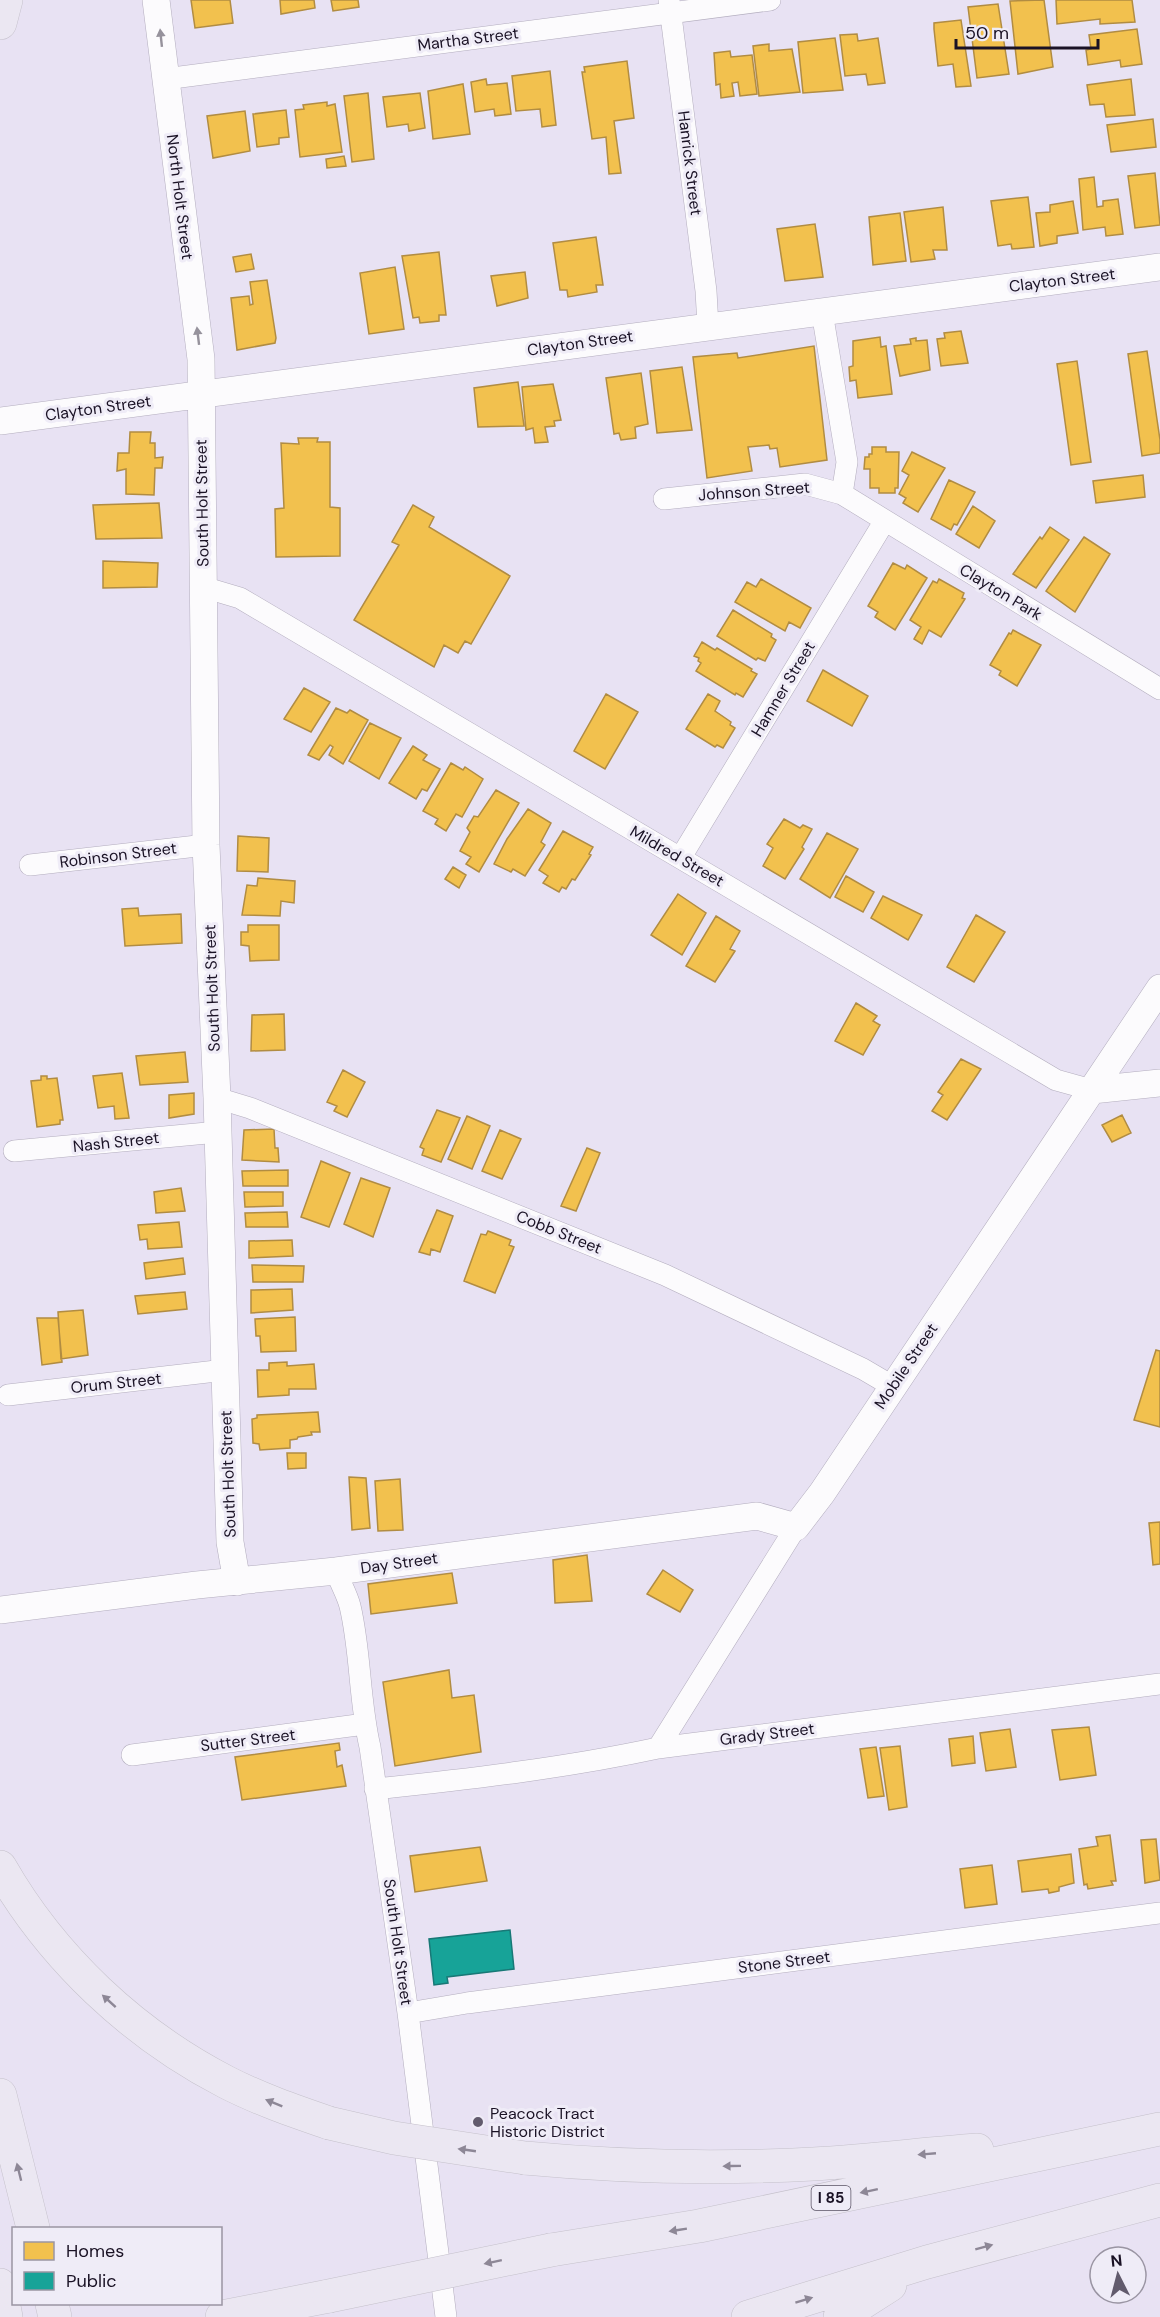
<svg xmlns="http://www.w3.org/2000/svg" width="1160" height="2317" viewBox="0 0 1160 2317" font-family="'DM Sans',sans-serif">
<rect width="100%" height="100%" fill="#e8e2f3"/>
<!-- homes -->
<path fill="#f2c14e" stroke="#b18c42" stroke-width="1.5" d="M191,0H230L233,23L195,28Z
M280,0H314L315,8L281,14Z
M331,0H358L359,7L333,11Z
M1044,0L1053,67L1018,74L1010,1Z
M1056,0H1132L1135,22L1100,24V19L1057,24Z
M998,4L1009,74L977,78L968,7Z
M961,20L971,86L956,87L953,64L938,66L934,29V23Z
M1137,29L1142,64L1121,67L1120,60L1088,65L1086,50L1091,49L1089,35Z
M857,34L858,41L878,38L885,83L868,85L866,74L845,76L840,35Z
M835,38L843,90L803,93L798,42Z
M769,44V51L792,49L800,92L759,96L753,46Z
M730,51L731,57L752,55L757,94L740,96L738,82L732,83L734,96L721,98L720,84L716,85L714,53Z
M627,61L634,118L614,121L621,173L609,174L606,137L592,139L582,72H585L584,67Z
M550,71L556,125L542,127L540,109L516,111L512,76Z
M486,79L487,85L507,83L511,114L495,116L494,109L475,112L471,82Z
M1131,79L1135,115L1106,117L1104,104L1090,105L1087,85Z
M463,84L470,134L433,139L428,91Z
M368,93L374,159L352,162L344,96Z
M420,93L425,128L409,131L408,124L387,127L383,97Z
M327,102V106L335,104L342,152L300,157L295,110L304,109L303,105Z
M286,110L289,137L279,138V144L257,147L253,114Z
M245,111L250,151L213,158L207,116Z
M1153,119L1156,147L1111,152L1107,125Z
M344,156L346,166L327,168L326,159Z
M1155,173L1160,225L1135,228L1128,176Z
M1094,177L1097,207L1103,206V201L1118,199L1123,234L1106,236L1105,227L1083,230L1079,179Z
M1028,197L1034,247L1012,249L1011,244L998,246L991,201Z
M1073,201L1078,233L1057,236V243L1040,246L1036,213L1050,212V205Z
M943,207L947,250H933L935,259L911,262L904,212Z
M900,213L906,261L873,265L869,217Z
M815,224L823,277L785,281L777,229Z
M596,237L603,285H596L597,292L568,297L567,290H560L553,243Z
M439,252L446,315H439V321L420,323L419,317L413,318L402,256Z
M251,254L254,269L236,272L233,257Z
M395,267L404,329L369,334L360,273Z
M525,272L528,298L497,306L491,276Z
M267,280L276,338L275,343L237,350L231,298L249,296L250,305L253,304L250,282Z
M961,331L968,363L941,366L937,339L945,338L944,333Z
M880,337L881,347L886,346L892,394L858,398L856,380L850,381L849,367L853,366V341Z
M916,338V341L927,340L930,370L900,376L894,346L911,344L910,339Z
M814,346L827,460L780,467L777,448L770,449L769,445L748,447L752,471L707,478L693,357L737,353L738,358Z
M1147,351L1160,440V453L1142,456L1128,354Z
M1077,361L1091,462L1071,465L1057,364Z
M682,367L692,430L657,433L650,371Z
M641,373L648,424L635,427L636,438L621,440L619,433L614,434L606,378Z
M518,382L524,426L478,427L474,388Z
M553,384L561,420L554,421L555,426L545,427L548,442L535,443L533,428L526,430L522,387Z
M130,432H151L150,443H155V458L163,457L162,468H155L154,495L126,494V469L117,471L118,453H129Z
M298,438H318L317,442H330V507L340,508V556L276,557L275,509L284,508L281,443L299,444Z
M872,447H886V452H899L898,488H895V493H879V488H870V469H864L865,457H869V454H872Z
M912,452L945,468L918,512L903,503L906,498L899,494L909,475L902,471Z
M1143,475L1145,497L1096,503L1093,481Z
M949,480L975,492L957,525L954,524L951,530L931,519Z
M159,503L162,538L96,539L93,505Z
M413,505L434,517L429,527L510,576L471,644L465,641L458,653L444,645L434,667L354,620L399,545L392,542Z
M973,506L995,521L979,548L956,534Z
M1050,527L1069,540L1036,588L1013,574L1040,537L1042,539Z
M1084,537L1110,554L1075,612L1046,591Z
M103,561L158,563L157,587L103,588Z
M893,563L905,569L907,565L927,578L895,630L875,617L878,612L868,606Z
M761,579L811,608L800,628L789,622L785,631L735,602L747,582L756,587Z
M939,579L964,593L962,598L965,599L941,637L929,630L922,644L914,639L921,627L910,620L933,581L937,583Z
M733,610L772,634L771,637L776,640L765,661L758,658L756,660L717,636Z
M1013,630L1041,645L1017,686L999,675L1001,671L990,665L1009,633L1011,634Z
M702,642L715,650L717,648L752,669L751,671L757,674L743,697L736,693L735,695L696,671L701,663L698,661L699,658L694,656Z
M823,670L868,696L852,726L807,701Z
M304,688L330,702L311,732L284,719Z
M606,694L638,712L605,769L574,751Z
M708,694L720,701L715,711L731,722L730,725L735,728L723,748L717,745L715,747L686,729Z
M336,708L347,713L350,710L368,720L343,764L329,755L333,747L330,745L319,760L308,755Z
M370,723L401,738L379,779L349,761Z
M413,746L427,755L423,760L440,769L427,791L422,789L416,799L389,783Z
M451,763L463,770L465,767L483,779L462,817L456,814L446,831L435,824L438,819L423,811Z
M496,790L519,803L479,872L466,864L471,857L460,851L470,832L467,828L474,816L478,817Z
M528,809L551,823L541,842L545,845L525,876L513,869L511,872L494,864L507,839Z
M784,819L800,828L803,825L812,829L802,847L804,849L785,879L763,866L773,848L767,844Z
M563,831L593,847L589,854L591,855L575,880L572,879L566,889L562,887L559,892L543,883L548,876L539,870Z
M827,833L858,849L830,898L800,879Z
M238,836L269,838L268,872L237,871Z
M453,867L466,875L459,888L445,879Z
M846,876L874,892L863,912L835,897Z
M258,878L295,881L294,903L281,901L280,916L242,915L247,885L257,886Z
M678,894L706,913L682,955L651,935Z
M883,896L922,915L908,940L871,918Z
M138,908L139,916L181,914L182,943L125,946L122,909Z
M976,915L1005,932L974,982L947,967Z
M716,916L740,931L730,949L735,951L715,982L686,966Z
M248,925H279V960L250,961L249,946L241,945V932H248Z
M856,1003L877,1016L873,1021L880,1025L863,1055L835,1041Z
M284,1014L285,1050L251,1051L252,1015Z
M185,1052L188,1082L140,1085L136,1056Z
M961,1059L981,1069L947,1120L932,1111L943,1095L938,1092Z
M343,1070L365,1082L347,1117L334,1111L337,1106L327,1102Z
M122,1073L129,1118L115,1119L114,1106L98,1108L93,1076Z
M41,1076H47V1079L57,1078L63,1120H60V1124L37,1127L31,1081L41,1080Z
M194,1093V1114L169,1118V1095Z
M437,1110L460,1118L441,1162L422,1155L424,1149L420,1147Z
M1122,1115L1131,1133L1112,1142L1102,1125Z
M467,1116L490,1126L472,1169L448,1159Z
M274,1129L275,1148H278L279,1162L242,1160L244,1130Z
M500,1130L521,1139L502,1179L482,1171Z
M587,1148L600,1153L576,1211L561,1206Z
M321,1161L350,1173L329,1227L301,1217Z
M288,1170V1186H243L242,1171Z
M361,1178L390,1188L373,1237L344,1224Z
M181,1188L185,1211L156,1213L154,1192Z
M244,1192H283V1206L245,1207Z
M437,1210L453,1216L440,1252L431,1249L430,1255L419,1252Z
M287,1212L288,1227H246L245,1213Z
M179,1222L182,1247L148,1249L147,1239L140,1240L138,1225Z
M488,1231L511,1240L509,1245L514,1247L495,1293L464,1281L481,1234L486,1235Z
M292,1240L293,1256L249,1258V1241Z
M183,1258L185,1274L146,1279L144,1263Z
M252,1265L304,1266L303,1282H253Z
M292,1289L293,1310L251,1313V1290Z
M185,1292L187,1309L138,1314L135,1296Z
M83,1310L88,1355L61,1359L58,1312Z
M295,1317L296,1351L261,1352L260,1336H256L255,1319Z
M37,1318H58L62,1362L42,1365Z
M1156,1350L1160,1351V1427L1134,1420Z
M287,1362V1366L314,1364L316,1389H289V1395L258,1397L257,1370H269V1363Z
M318,1412L320,1432H311L312,1435L298,1437L297,1439L290,1440V1448L260,1450L259,1444L253,1443L252,1419L257,1418V1415Z
M287,1453H306V1468L288,1469Z
M349,1477L366,1478L370,1528L352,1530Z
M400,1479L403,1530L378,1531L375,1481Z
M1160,1522V1564L1153,1565L1149,1523Z
M587,1555L592,1601L555,1603L553,1560Z
M663,1570L693,1590L680,1612L647,1594Z
M452,1573L457,1603L371,1614L368,1584Z
M449,1670L452,1698L474,1695L481,1752L395,1766L383,1682Z
M1089,1727L1096,1775L1060,1780L1052,1730Z
M1010,1729L1016,1767L986,1771L980,1733Z
M973,1736L975,1763L952,1766L949,1739Z
M339,1743L340,1750L335,1751L337,1767L342,1765L346,1786L242,1800L235,1757Z
M900,1746L907,1807L889,1810L880,1748Z
M876,1747L884,1796L868,1798L860,1749Z
M1110,1835L1116,1881H1111L1113,1885L1088,1889L1087,1884L1084,1885L1079,1849L1098,1846L1096,1837Z
M1156,1839L1160,1880L1145,1883L1141,1840Z
M480,1847L487,1881L415,1892L410,1856Z
M1071,1854L1074,1883L1059,1887V1891L1049,1893L1048,1889L1022,1892L1018,1861Z
M992,1865L997,1904L965,1908L960,1869Z"/>
<!-- public -->
<path fill="#17a398" stroke="#187876" stroke-width="1.5" d="M510,1930L514,1969L447,1977L448,1983L434,1985L429,1939Z"/>
<g fill="none" stroke-linecap="round" stroke-linejoin="round">
<defs>
<path id="minor" d="M669,0L706,291L708,326
M165,79L770,0
M822,312L847,462L842,494
M664,499L805,484L842,494L1160,689
M203,587L240,598L1056,1080L1092,1090
M681,857L884,522
M30,865L206,845
M217,1098L250,1108L665,1275L863,1369L892,1386
M14,1151L218,1132
M8,1395L225,1370
M336,1571C340,1583 347,1594 350,1606C361,1652 359,1701 370,1747L408,2013L446,2317
M658,1748L796,1527
M132,1755L365,1724
M375,1789C470,1779 565,1768 658,1748L1160,1684
M408,2013L467,2003L1160,1913"/>
<path id="tertiary" d="M156,0L201,359L206,845L217,1098L230,1542L237,1582
M0,421L1160,267
M1092,1090L1160,1083
M0,1610L197,1585L336,1571L757,1516L796,1527L822,1493L1160,988"/>
<path id="motorway" d="M0,23L6,0
M0,1867C52,1958 133,2034 226,2082C259,2099 294,2111 329,2123
M0,2095L33,2228
M525,2158C621,2167 717,2169 813,2164C868,2161 923,2154 977,2150
M551,2250L699,2226L1160,2129
M0,2285L6,2317
M52,2304L55,2317
M222,2317L329,2296
M748,2317L927,2262L1160,2200
M840,2317L890,2285"/>
</defs>
<!-- minor casing -->
<use href="#minor" stroke="#b3adbe" stroke-width="22"/>
<!-- tertiary casing -->
<use href="#tertiary" stroke="#b3adbe" stroke-width="28"/>
<!-- motorway casing -->
<use href="#motorway" stroke="#c5c1cb" stroke-width="34"/>
<!-- minor -->
<use href="#minor" stroke="#fcfbfd" stroke-width="21"/>
<!-- tertiary -->
<use href="#tertiary" stroke="#fcfbfd" stroke-width="27"/>
<!-- motorway -->
<use href="#motorway" stroke="#ebe7f2" stroke-width="33"/>
<defs>
<path id="motorway-bridge" d="M329,2123L394,2138L525,2158
M329,2296L551,2250"/>
</defs>
<!-- motorway-bridge casing -->
<use href="#motorway-bridge" stroke="#c5c1cb" stroke-width="34" stroke-linecap="butt"/>
<!-- motorway-bridge -->
<use href="#motorway-bridge" stroke="#ebe7f2" stroke-width="33"/>
</g>
<!-- one-way arrows -->
<defs><path id="oneway-solid" d="M-6-.8H1V-3.2L6.5 0L1 3.2V.8H-6Z" transform="scale(1.5)"/></defs>
<g fill="#96929c">
<use href="#oneway-solid" transform="translate(161 38) rotate(-96)"/>
<use href="#oneway-solid" transform="translate(198 336) rotate(-97)"/>
</g>
<g fill="#8d8796">
<use href="#oneway-solid" transform="translate(109 2001) rotate(-138)"/>
<use href="#oneway-solid" transform="translate(274 2103) rotate(-158)"/>
<use href="#oneway-solid" transform="translate(467 2150) rotate(-172)"/>
<use href="#oneway-solid" transform="translate(927 2154) rotate(175)"/>
<use href="#oneway-solid" transform="translate(732 2166) rotate(179)"/>
<use href="#oneway-solid" transform="translate(19 2172) rotate(-104)"/>
<use href="#oneway-solid" transform="translate(869 2191) rotate(168)"/>
<use href="#oneway-solid" transform="translate(678 2230) rotate(171)"/>
<use href="#oneway-solid" transform="translate(984 2247) rotate(-15)"/>
<use href="#oneway-solid" transform="translate(493 2262) rotate(168)"/>
<use href="#oneway-solid" transform="translate(804 2300) rotate(-17)"/>
</g>
<!-- markers -->
<circle fill="#625b6d" stroke="#efecf7" stroke-width="2" cx="478" cy="2122" r="6"/>
<g text-anchor="middle" dominant-baseline="central" stroke-width="6" stroke-linejoin="round" paint-order="stroke">
<!-- shield labels -->
<rect fill="#efecf7" stroke="#5a5364" stroke-width="1.5" x="811.5" y="2186" width="39" height="24" rx="4.5"/>
<g font-size="15" font-weight="bold" fill="#1a1225">
<text x="831" y="2198">I 85</text>
</g>
<!-- street labels -->
<g font-size="16" fill="#1a1225" stroke="#efecf7">
<text transform="translate(468 39) rotate(-7)">Martha Street</text>
<text transform="translate(690 163) rotate(83)">Hanrick Street</text>
<text transform="translate(180 197) rotate(83)">North Holt Street</text>
<text transform="translate(1062 280) rotate(-7)">Clayton Street</text>
<text transform="translate(580 343) rotate(-8)">Clayton Street</text>
<text transform="translate(98 408) rotate(-8)">Clayton Street</text>
<text transform="translate(754 491) rotate(-4)">Johnson Street</text>
<text transform="translate(202 503) rotate(-91)">South Holt Street</text>
<text transform="translate(1001 592) rotate(31)">Clayton Park</text>
<text transform="translate(783 689) rotate(-59)">Hamner Street</text>
<text transform="translate(118 855) rotate(-7)">Robinson Street</text>
<text transform="translate(677 856) rotate(30)">Mildred Street</text>
<text transform="translate(212 988) rotate(-92)">South Holt Street</text>
<text transform="translate(116 1142) rotate(-6)">Nash Street</text>
<text transform="translate(559 1232) rotate(22)">Cobb Street</text>
<text transform="translate(906 1366) rotate(-56)">Mobile Street</text>
<text transform="translate(116 1383) rotate(-6)">Orum Street</text>
<text transform="translate(228 1474) rotate(-92)">South Holt Street</text>
<text transform="translate(399 1563) rotate(-8)">Day Street</text>
<text transform="translate(767 1734) rotate(-7)">Grady Street</text>
<text transform="translate(248 1740) rotate(-7)">Sutter Street</text>
<text transform="translate(398 1942) rotate(82)">South Holt Street</text>
<text transform="translate(784 1962) rotate(-7)">Stone Street</text>
</g>
<!-- poi labels -->
<g font-size="16" fill="#1a1225" stroke="#efecf7" text-anchor="start">
<text x="490" y="2113">Peacock Tract<tspan x="490" dy="18">Historic District</tspan></text>
</g>
</g>
<!-- legend -->
<rect x="12" y="2227" width="210" height="78" fill="#efecf7" stroke="#9a95a3" stroke-width="1.5"/>
<rect x="24" y="2242" width="30" height="18" fill="#f2c14e" stroke="#9a95a3" stroke-width="1.5"/>
<text x="66" y="2257" font-size="18" fill="#1a1225">Homes</text>
<rect x="24" y="2272" width="30" height="18" fill="#17a398" stroke="#9a95a3" stroke-width="1.5"/>
<text x="66" y="2287" font-size="18" fill="#1a1225">Public</text>
<!-- north arrow -->
<g transform="translate(1118 2275) rotate(354)"><circle r="28" fill="#efecf7" stroke="#9a95a3" stroke-width="1.5"/>
<path d="M0-4.5L10 22L0 15L-10 22Z" fill="#625b6d"/>
<text y="-9" font-size="16" font-weight="bold" text-anchor="middle" fill="#1a1225">N</text>
</g>
<!-- scale -->
<path d="M956 39v9h142v-9" fill="none" stroke="#1a1225" stroke-width="3"/>
<text x="965" y="39" font-size="18" fill="#1a1225" stroke="#efecf7" stroke-width="4.5" paint-order="stroke">50 m</text>
</svg>
